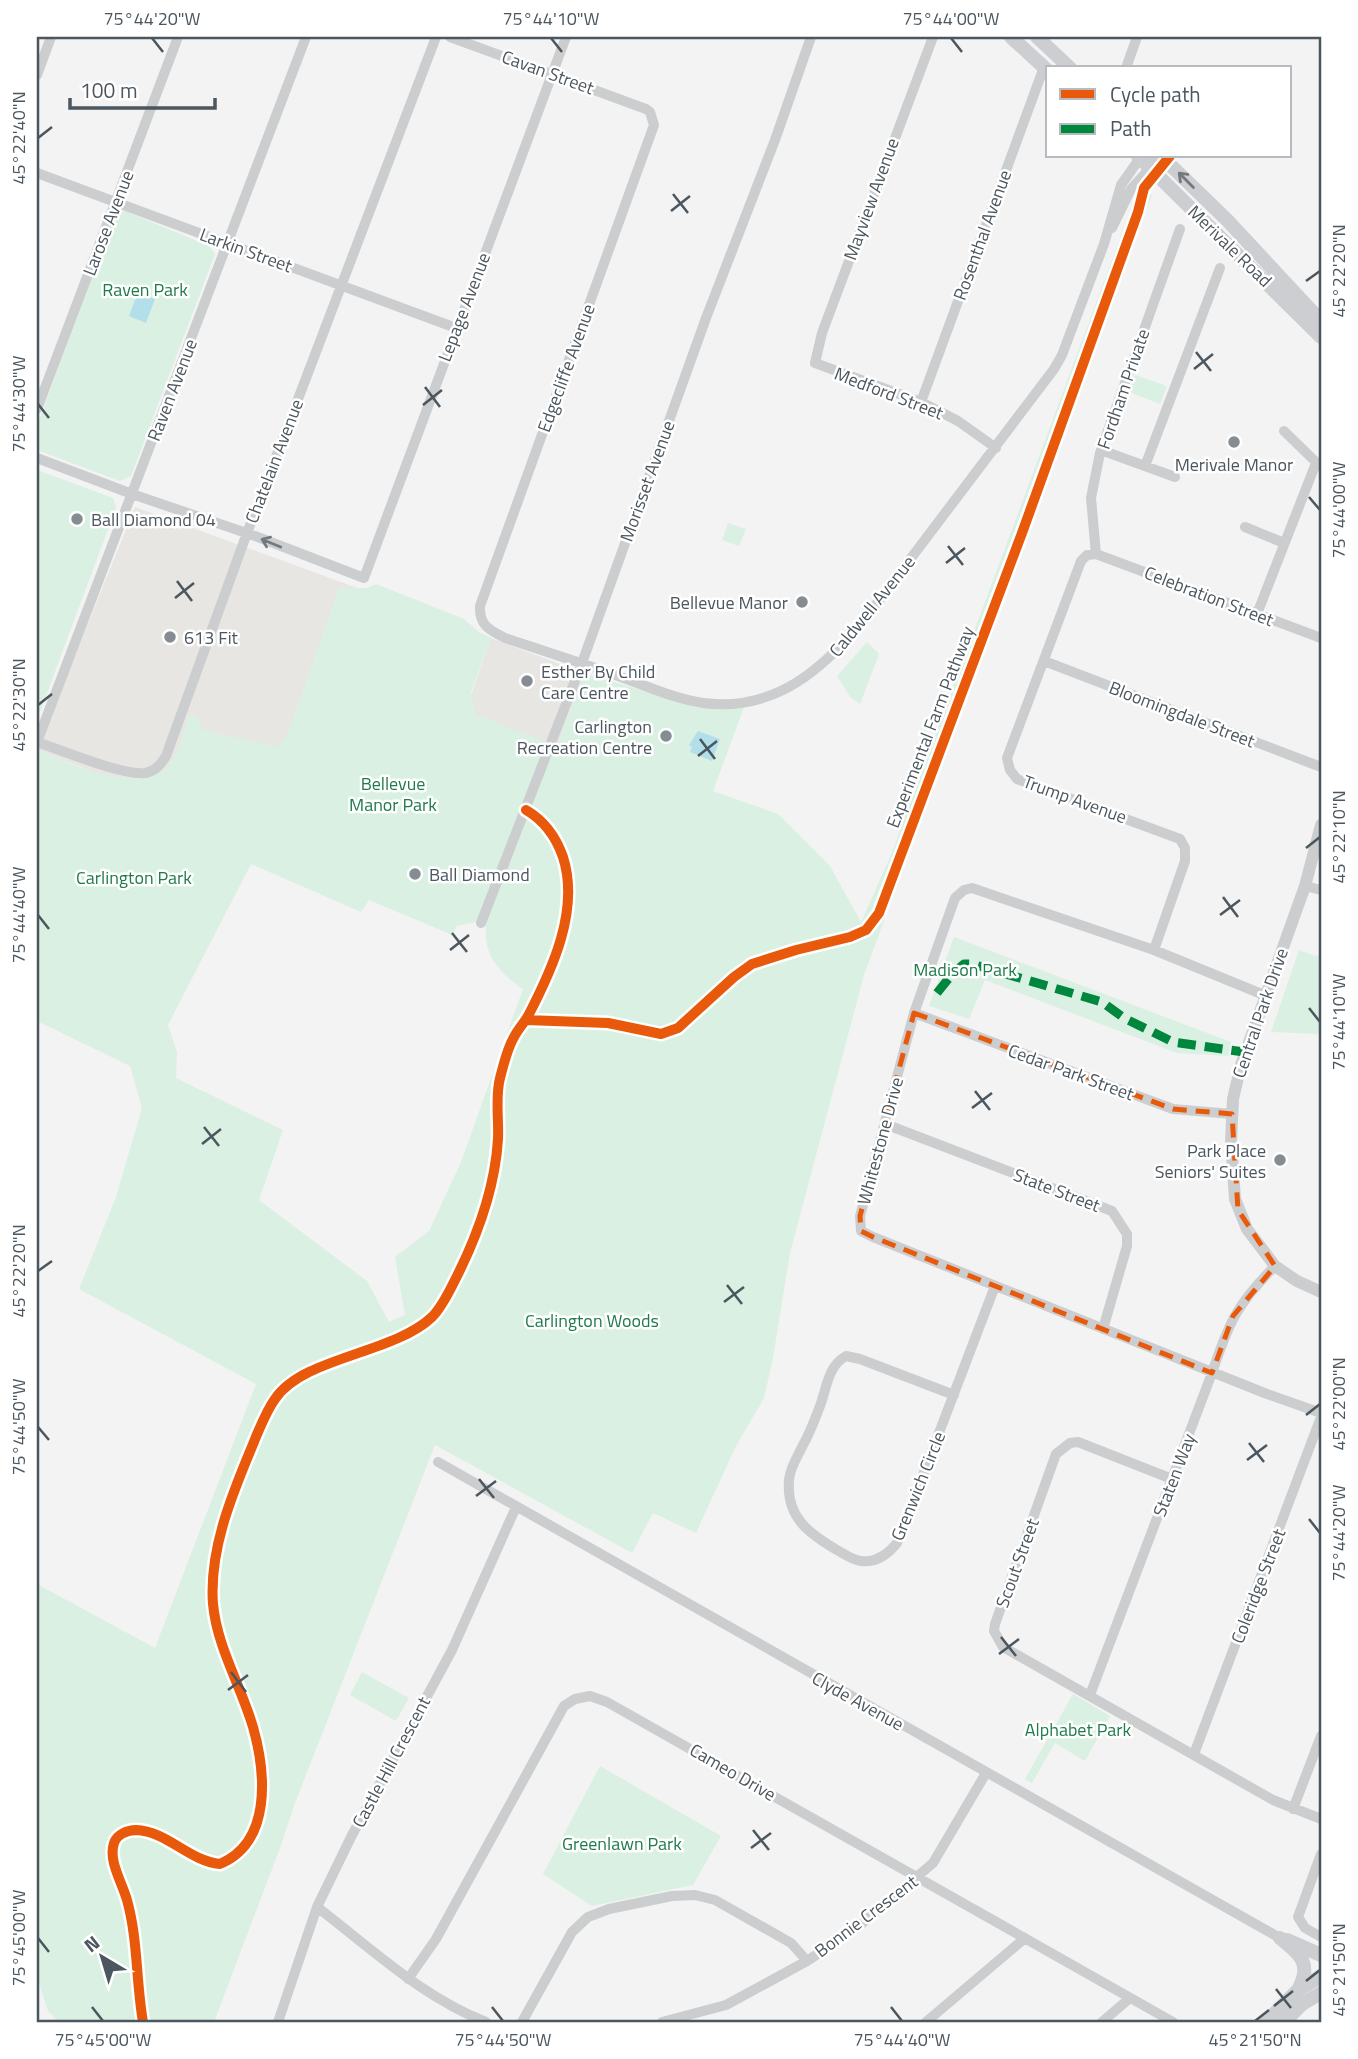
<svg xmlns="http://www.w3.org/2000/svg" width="1358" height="2059" viewBox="0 0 1358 2059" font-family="'Titillium Web',sans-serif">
<rect width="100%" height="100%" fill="#f3f3f3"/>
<!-- commercial -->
<path fill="#e7e6e2" d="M135,507L360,589L291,753L167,769L144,779L124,780L99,774L37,750Z
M491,638L584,673L556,749L465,712Z"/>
<!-- green -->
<path fill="#daf0e2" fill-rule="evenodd" d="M1138,190L1152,195L864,975L790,1253L773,1358L764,1398L736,1446L696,1533L653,1513L632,1553L435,1445L295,1803L280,1848L214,2022H59L48,2011L37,1977V1584L155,1648L256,1384L79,1289L116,1197L142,1108L130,1066L37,1021V750C79,766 120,790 165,770L179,748L188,717L196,716L203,730L278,747L289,730L339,588H367L376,584L464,619L479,632L491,638L471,692L476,715L543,740L542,743L556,749L584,673L701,708L744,707L713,791L778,814L830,866L861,922L891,855ZM251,864L361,912L369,900L452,935L457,926L475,922L486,925C483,955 499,973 523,989L461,1162L429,1231L395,1257L405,1315L389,1322L367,1281L259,1200L283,1130L176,1078L177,1052L168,1025Z
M125,211L209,246L215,254L131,476L120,481L37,450V425L115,217L118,212Z
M1135,375L1167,386L1160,404L1129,392Z
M37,470L113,498L116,508L37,720Z
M728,523L746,529L739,546L722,540Z
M867,642L879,654L860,704L850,697L837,676Z
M954,937L1231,1042L1228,1056L1177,1053L985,980L969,1019L929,1006Z
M1299,950L1315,956L1321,955V1034L1271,1032Z
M362,1672L409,1698L396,1721L350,1695Z
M1073,1694L1110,1716L1085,1761L1055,1743L1032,1783L1025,1779Z
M600,1766L721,1836L693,1885L592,1906L543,1874Z"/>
<!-- water -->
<path fill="#b3dfea" d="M138,292L155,299L146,323L129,316Z
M698,731L720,739L712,761L690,752L692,747L689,745Z"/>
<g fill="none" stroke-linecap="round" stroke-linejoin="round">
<!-- minor -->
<path stroke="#cbcdce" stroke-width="10" d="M306,37L37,742C61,750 123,776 145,773C156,771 161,764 166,756L247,533L436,37
M450,37L646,109L650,112L654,125L480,606C479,625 489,630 505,638C543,651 583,663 621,677C647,686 675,699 703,703C775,712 822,670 865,619L1054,369L1062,355L1104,244L1121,185L1140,158L1145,156
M933,37L822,333L815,363L921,402L958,421L996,448
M1126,68L1137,37
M37,75L51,37
M37,173L456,328
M1112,228L1131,189L1150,168L1155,156
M921,402L1044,67
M37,409L178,37
M1284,431L1321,467
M1101,450L1175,477
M37,458L132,494L255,536L364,578L566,37
M1145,466L1220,268
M1245,527L1284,543
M1096,554L1087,555L1081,561L1007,758L1010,770L1017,779L1180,839L1185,848V861L1154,950
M1096,554L1091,498L1100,453L1180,229
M1096,554L1321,638
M1257,614L1316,463
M1044,661L1321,767
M1305,886L1321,890
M481,923L582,663L706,318L775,140L811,37
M1264,995L1154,950L972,888L964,890L955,898L914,1013L860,1216L861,1231L873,1237L1267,1394L1321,1413
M914,1013L1173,1109L1232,1114
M885,1124L1112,1211L1127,1234V1246L1103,1329
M954,1395L860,1359L846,1356C828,1366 827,1387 820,1406C815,1419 810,1433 803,1445C798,1456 790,1467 789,1480C786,1517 808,1533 837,1550C844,1554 852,1560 861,1561C876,1563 888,1554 897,1543L995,1286
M438,1462L1280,1938
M1172,1479L1078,1442L1070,1443L1056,1454L995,1624L994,1631L1003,1647L1273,1800L1321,1819
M1090,1695L1212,1373C1229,1322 1237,1304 1275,1266
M1194,1754L1321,1417
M1293,1809L1321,1736
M1321,1854L1298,1917L1305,1928L1321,1937
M317,1907C372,1949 422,1997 486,2022
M408,1979L436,1939L564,1706L575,1699L590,1696L607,1702L1173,2022
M278,2022L317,1907L351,1837L452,1650L516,1507
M522,2022L572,1932L588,1917L609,1909L672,1896L695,1895L715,1900L791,1943L807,1961
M662,2022L726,2005L807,1961L858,1927L933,1863L986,1773
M926,2022L1025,1938
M1102,2022L1130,1998"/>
<!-- tertiary -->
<path stroke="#cbcdce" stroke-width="12" d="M1321,825L1305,886L1241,1065L1233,1099L1231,1142L1235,1199L1247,1229L1275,1266L1297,1281L1321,1292"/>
<!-- secondary -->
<path stroke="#ccced1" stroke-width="14" d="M1011,37L1048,71
M1037,37L1070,68
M1138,156L1321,337
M1161,156L1228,221L1321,321
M1280,1938C1300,1954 1312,1963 1299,1988
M1287,1940L1321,1955
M1266,2022L1298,1990L1321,1976
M1284,2022L1302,2004L1321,1993"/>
<!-- quiet -->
<path stroke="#00873e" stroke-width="9" stroke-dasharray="18 9" stroke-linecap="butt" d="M937,993L953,973L964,964H972L1102,1002L1124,1018L1173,1042L1244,1052"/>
<defs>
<path id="cycleway" d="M526,1020L608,1023L661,1034L678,1028L734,977L752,964L796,950L850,937L866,930L879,913L1022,533L1138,212L1144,188L1170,156
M143,2022C136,1982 138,1939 127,1900C122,1882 108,1861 114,1843C117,1834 128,1830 136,1830C167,1831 189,1861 220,1864C272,1842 266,1773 253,1727C241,1686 217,1647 213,1604C209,1551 231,1497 251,1449C258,1432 265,1413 275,1399C303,1357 393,1354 432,1317C442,1307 449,1292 455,1280C478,1235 495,1189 498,1139C499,1119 495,1097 500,1078C504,1063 507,1049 514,1037C518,1029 524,1023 528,1016C552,970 580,910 563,857C556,837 545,821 526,810"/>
</defs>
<!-- cycleway casing -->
<use href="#cycleway" stroke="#fff" stroke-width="15"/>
<!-- cycleway -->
<use href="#cycleway" stroke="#e8590c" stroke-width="10"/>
</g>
<!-- one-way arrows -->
<defs><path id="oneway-shaft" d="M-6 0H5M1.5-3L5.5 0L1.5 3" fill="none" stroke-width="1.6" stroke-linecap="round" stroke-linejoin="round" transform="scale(1.75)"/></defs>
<use stroke="#727a80" href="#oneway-shaft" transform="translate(1186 180) rotate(-135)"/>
<use stroke="#717a80" href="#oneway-shaft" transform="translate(271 543) rotate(-158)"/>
<!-- marked area -->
<path fill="none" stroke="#e8590c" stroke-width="5" stroke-dasharray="14 9" stroke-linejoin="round" d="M914,1013L1173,1109L1232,1114L1238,1210L1275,1266L1233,1316L1212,1373L873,1237L861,1231L860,1216Z"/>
<!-- ticks -->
<path fill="none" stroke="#4b565e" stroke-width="2.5" d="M152,38L163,52M551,38L562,52M951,38L962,52M38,138L52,127M673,194L688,213M671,211L690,196M1306,281L1320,271M1196,352L1211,371M1194,369L1213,354M425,387L440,407M38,404L49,418M423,405L442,390M1309,497L1320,510M948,546L963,565M946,563L965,548M177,581L192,601M175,598L194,583M38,705L52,694M700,739L715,759M698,756L717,741M1306,848L1320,837M1223,897L1238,917M38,915L49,929M1220,915L1240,900M452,933L467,952M450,950L469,935M1309,1008L1320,1022M975,1091L990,1110M972,1108L992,1093M204,1127L219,1146M202,1144L221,1129M38,1271L52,1261M727,1285L742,1304M724,1302L744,1287M1306,1415L1320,1404M38,1427L49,1440M1249,1443L1264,1462M1247,1460L1267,1445M479,1479L494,1498M476,1496L496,1481M1309,1519L1320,1533M1001,1637L1016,1656M999,1654L1019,1639M231,1672L246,1692M228,1690L248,1675M753,1830L769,1850M751,1848L771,1833M38,1938L49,1952M1306,1981L1320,1970M1276,1989L1291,2008M1274,2006L1293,1991M92,2007L103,2021M492,2007L503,2021M891,2007L902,2021M1255,2021L1269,2010"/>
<!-- markers -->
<g fill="#868d92" stroke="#fff" stroke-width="2.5">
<circle cx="1234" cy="442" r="7"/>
<circle cx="77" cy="519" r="7"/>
<circle cx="802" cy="602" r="7"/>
<circle cx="170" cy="637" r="7"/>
<circle cx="527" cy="681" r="7"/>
<circle cx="666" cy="736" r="7"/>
<circle cx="415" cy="874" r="7"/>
<circle cx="1280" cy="1160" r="7"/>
</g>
<g text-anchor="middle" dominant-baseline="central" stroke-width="5" stroke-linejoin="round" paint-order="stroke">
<!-- street labels -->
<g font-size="18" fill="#4b565e" stroke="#fff">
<text transform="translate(548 72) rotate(20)">Cavan Street</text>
<text transform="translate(871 199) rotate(-70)">Mayview Avenue</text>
<text transform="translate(108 223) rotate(-69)">Larose Avenue</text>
<text transform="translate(982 235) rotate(-70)">Rosenthal Avenue</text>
<text transform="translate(1230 246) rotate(44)">Merivale Road</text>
<text transform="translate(246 250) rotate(20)">Larkin Street</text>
<text transform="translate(464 307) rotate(-69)">Lepage Avenue</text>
<text transform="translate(566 368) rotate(-70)">Edgecliffe Avenue</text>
<text transform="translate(1123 389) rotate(-71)">Fordham Private</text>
<text transform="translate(172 390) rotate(-69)">Raven Avenue</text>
<text transform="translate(889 393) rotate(21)">Medford Street</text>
<text transform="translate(274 461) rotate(-69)">Chatelain Avenue</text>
<text transform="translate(647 481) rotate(-70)">Morisset Avenue</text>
<text transform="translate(1209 596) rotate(21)">Celebration Street</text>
<text transform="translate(872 606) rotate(-51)">Caldwell Avenue</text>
<text transform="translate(1182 714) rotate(21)">Bloomingdale Street</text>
<text transform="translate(930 727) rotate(-69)">Experimental Farm Pathway</text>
<text transform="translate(1075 799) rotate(20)">Trump Avenue</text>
<text transform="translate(1260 1013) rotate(-71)">Central Park Drive</text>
<text transform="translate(1071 1072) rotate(20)">Cedar Park Street</text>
<text transform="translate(880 1141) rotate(-75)">Whitestone Drive</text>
<text transform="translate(1057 1190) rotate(21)">State Street</text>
<text transform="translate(1174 1475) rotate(-69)">Staten Way</text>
<text transform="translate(918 1486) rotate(-68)">Grenwich Circle</text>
<text transform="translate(1017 1563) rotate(-70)">Scout Street</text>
<text transform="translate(1258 1586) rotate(-69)">Coleridge Street</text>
<text transform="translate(858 1701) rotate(29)">Clyde Avenue</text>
<text transform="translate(391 1762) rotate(-62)">Castle Hill Crescent</text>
<text transform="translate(733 1772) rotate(30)">Cameo Drive</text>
<text transform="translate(866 1916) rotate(-37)">Bonnie Crescent</text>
</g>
<!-- park labels -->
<g font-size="18" fill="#207b4b" stroke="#fff">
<text x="145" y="289">Raven Park</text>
<text x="393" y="783">Bellevue<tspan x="393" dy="21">Manor Park</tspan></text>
<text x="134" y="877">Carlington Park</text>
<text x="965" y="969">Madison Park</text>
<text x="592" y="1320">Carlington Woods</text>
<text x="1078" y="1729">Alphabet Park</text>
<text x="622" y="1843">Greenlawn Park</text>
</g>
<!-- poi labels -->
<g font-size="18" fill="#4b565e" stroke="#fff" text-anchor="start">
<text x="1234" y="464" text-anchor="middle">Merivale Manor</text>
<text x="91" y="519">Ball Diamond 04</text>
<text x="788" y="602" text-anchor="end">Bellevue Manor</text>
<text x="184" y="637">613 Fit</text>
<text x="541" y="671">Esther By Child<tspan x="541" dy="21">Care Centre</tspan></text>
<text x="652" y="726" text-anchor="end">Carlington<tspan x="652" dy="21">Recreation Centre</tspan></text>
<text x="429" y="874">Ball Diamond</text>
<text x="1266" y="1150" text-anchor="end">Park Place<tspan x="1266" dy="21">Seniors' Suites</tspan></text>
</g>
</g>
<!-- border -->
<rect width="1358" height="2059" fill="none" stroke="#ffffff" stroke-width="77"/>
<!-- legend -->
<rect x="1046" y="66" width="245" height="91" fill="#ffffff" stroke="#b7bbbf" stroke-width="2"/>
<rect x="1060" y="89" width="35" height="10" fill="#e8590c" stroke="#b7bbbf" stroke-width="2"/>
<text x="1110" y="102" font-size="21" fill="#4b565e">Cycle path</text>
<rect x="1060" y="124" width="35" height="10" fill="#00873e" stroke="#b7bbbf" stroke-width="2"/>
<text x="1110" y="136" font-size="21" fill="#4b565e">Path</text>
<!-- north arrow -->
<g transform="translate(102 1957) rotate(322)" stroke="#ffffff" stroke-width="5" paint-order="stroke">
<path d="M0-5L12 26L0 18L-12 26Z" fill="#4b565e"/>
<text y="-10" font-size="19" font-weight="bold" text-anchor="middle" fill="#4b565e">N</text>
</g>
<!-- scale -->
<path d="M70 98v10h145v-10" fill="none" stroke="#4b565e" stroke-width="3.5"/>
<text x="80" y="98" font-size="21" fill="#4b565e" stroke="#ffffff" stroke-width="5" paint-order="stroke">100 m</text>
<rect x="38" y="38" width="1282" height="1983" fill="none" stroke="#4b565e" stroke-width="2.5"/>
<g font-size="18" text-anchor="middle" fill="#4b565e">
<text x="152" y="25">75°44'20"W</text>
<text x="551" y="25">75°44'10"W</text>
<text x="951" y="25">75°44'00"W</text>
<text transform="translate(19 138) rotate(-90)" y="6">45°22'40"N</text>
<text transform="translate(1339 271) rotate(-90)" y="6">45°22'20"N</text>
<text transform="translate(19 404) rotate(-90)" y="6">75°44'30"W</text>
<text transform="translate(1339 510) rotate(-90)" y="6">75°44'00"W</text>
<text transform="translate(19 705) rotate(-90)" y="6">45°22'30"N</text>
<text transform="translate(1339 837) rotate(-90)" y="6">45°22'10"N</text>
<text transform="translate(19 915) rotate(-90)" y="6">75°44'40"W</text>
<text transform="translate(1339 1022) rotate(-90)" y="6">75°44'10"W</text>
<text transform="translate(19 1271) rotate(-90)" y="6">45°22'20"N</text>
<text transform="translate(1339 1404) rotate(-90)" y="6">45°22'00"N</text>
<text transform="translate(19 1427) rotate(-90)" y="6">75°44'50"W</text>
<text transform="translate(1339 1533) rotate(-90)" y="6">75°44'20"W</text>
<text transform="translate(19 1938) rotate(-90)" y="6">75°45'00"W</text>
<text transform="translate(1339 1970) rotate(-90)" y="6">45°21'50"N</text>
<text x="103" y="2046">75°45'00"W</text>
<text x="503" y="2046">75°44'50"W</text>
<text x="902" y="2046">75°44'40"W</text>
<text x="1255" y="2046">45°21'50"N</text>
</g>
</svg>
